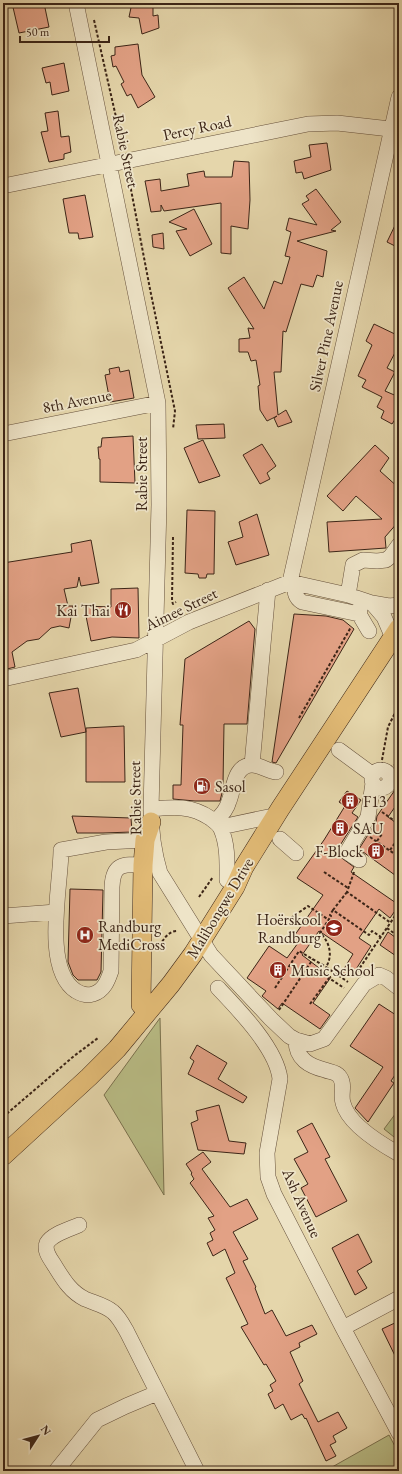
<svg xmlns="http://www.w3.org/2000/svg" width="402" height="1474" viewBox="0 0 402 1474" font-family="'EB Garamond',serif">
<rect width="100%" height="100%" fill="#e5d6ab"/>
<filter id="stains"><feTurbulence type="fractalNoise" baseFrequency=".005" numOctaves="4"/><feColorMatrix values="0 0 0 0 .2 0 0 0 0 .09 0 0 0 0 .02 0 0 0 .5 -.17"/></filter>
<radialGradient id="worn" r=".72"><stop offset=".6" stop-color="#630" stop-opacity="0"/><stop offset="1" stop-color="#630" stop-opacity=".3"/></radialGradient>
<!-- green -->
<path fill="#b9bd86" stroke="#7a714e" d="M160,1018L164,1195L104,1095Z
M399,1109V1141L384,1129Z
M389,1435L399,1454V1471H325Z"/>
<!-- building -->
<path fill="#e2a185" stroke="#3c2517" d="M12,3H44L49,27L19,33Z
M132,3H153V16L158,15L159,28L142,34L139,18L129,17Z
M138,44L142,75L155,97L138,108L131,94L127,96L121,84L124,82L116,66L113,67L111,56L115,55V47Z
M64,63L69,91L52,95L50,82L46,83L42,68Z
M58,111L61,137L69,136L71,152L64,154V159L49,162L41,132L48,131L45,113Z
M327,143L331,170L304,179L302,172L296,173L294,161L311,157L309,145Z
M234,161L249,162L250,200L248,229L231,226V254L221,253V203L164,211L161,205V211L151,212L145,181L160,179L161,191L189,186L187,174L204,171L205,177H232Z
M316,189L341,222L331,230L336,231L297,241L327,251L323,277L317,275L313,287L301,284L286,332L283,331L281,372H274L278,415L286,410L292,422L278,427L274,418L277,416L267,421L260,410L258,386L260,385L256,360L251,361L248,352H239V339L250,338L248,328L254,329L228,288L244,277L264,309L274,281L282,284L290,257L285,256L291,232L286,230L289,218L317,225L302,204L309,200L306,196Z
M85,195L93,237L79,239L78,233H69L63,199Z
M194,209L212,244L190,256L176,231L187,229L169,222Z
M399,217V248L387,242Z
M163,233L164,249L153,247L152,235Z
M374,324L399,336V345L387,368L395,372L385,391L399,397V419L396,418L392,424L381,418L384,411L377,407L382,397L362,387L366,380L358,376L372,345L366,341Z
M119,367L120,372L129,370L134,398L110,402L105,375L110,374L109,369Z
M224,424L225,438L198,439L196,425Z
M133,436L135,483L100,482V459H99L98,447H101L102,438Z
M203,440L220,476L199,483L184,448Z
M262,444L276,466L267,473L270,479L260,484L243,455Z
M375,445L389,458L380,471L399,488V521L385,537L386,548L329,552L327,522L382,519L356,496L343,511L327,496Z
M187,510L215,511L214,574H207L206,578H199L198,574L185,573Z
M257,514L269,555L236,565L228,542L243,537L239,522Z
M91,540L99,583L81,586L79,577L77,587L64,589L68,606H73L69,628L60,626L51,628L39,639L27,641L12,652L15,667L3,670V563L72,552L71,544Z
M138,588L139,638L112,637L91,641L84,606L111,607V589Z
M294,614L326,616L343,620L354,629L276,763L272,762Z
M249,621L255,629L247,724H224L223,785H224L220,801H195L173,799V785H181L183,725H180L185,659Z
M78,688L86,732L61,737L49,693Z
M124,726L125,782H86V728Z
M399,784V801L388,817L399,825V878L359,849L376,822L377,816Z
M347,791L361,800L352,813L358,817L339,847V856L354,867L351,872L399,905L390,918L379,909L359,938L371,946L351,977L342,972L353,954L319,931L302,955L331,977L313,1003L330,1015L320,1029L282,1003L278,1009L262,996L266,991L247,978L269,946L287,958L298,943L292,939L323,895L297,878L324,840L345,806L339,802Z
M72,816L131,818L132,832L103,833H77Z
M70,889L103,890L101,972L97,980H78L73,975L68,962Z
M388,932L399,940V958L380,945Z
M379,1004L399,1017V1069L391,1081L394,1083L368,1122L355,1108L383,1067L350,1046Z
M197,1045L227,1063L218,1079L247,1097L243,1103L188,1074L194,1061L190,1058Z
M219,1105L229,1141L246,1143L244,1154L198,1150L191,1123L198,1120L196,1111Z
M312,1123L330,1157L325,1159L347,1201L316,1217L301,1188L308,1184L294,1159L308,1152L297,1131Z
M203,1152L211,1162L202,1169L230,1207L247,1199L258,1219L233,1232L248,1259L243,1261L256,1287L255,1288L265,1314L272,1310L286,1336L312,1325L317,1334L299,1343L300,1347L290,1352L303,1381L299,1384L318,1422L338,1412L347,1428L333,1436L336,1442L330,1445L336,1456L326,1461L306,1418L305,1419L302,1414L291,1420L283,1404L275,1409L268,1394L273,1391L270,1385L276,1381L266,1364L264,1365L241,1327L248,1324L226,1278L235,1273L225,1249L213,1256L207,1243L213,1240L210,1233L215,1230L208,1218L214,1216L190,1183L194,1179L191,1174L192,1173L186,1164Z
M358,1234L372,1262L357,1271L367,1288L355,1295L332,1248Z
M399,1321V1364L382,1329Z"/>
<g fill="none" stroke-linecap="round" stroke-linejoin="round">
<defs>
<path id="minor" d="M76,3L158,403L159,505L151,809C151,831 154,853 160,873L211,955L271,1019L289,1036L296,1040L310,1044L324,1039L364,984L379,975L386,978L399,988
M3,186L308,124L337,123L399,130
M3,434L158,403
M290,582L399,97
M295,583C295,591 294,597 302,602L359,614
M348,595L353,565L363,560L377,561L386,560L391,556L399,545
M372,603L384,617L390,631
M361,604L359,614L369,631
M3,679L136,650L189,622L290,582L348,595L372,603L389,606L399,605
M339,750L373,775
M252,765L268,590
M372 779a9 9 0 1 1 18 0a9 9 0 1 1-18 0Z
M151,809C173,807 191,805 210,818C214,821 219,824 221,829C228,845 227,863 227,880
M215,821C221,816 227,809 229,801C234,789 234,765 252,765C260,765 268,771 276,772
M221,827L268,817
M280,839L296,853
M359,860L347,852L368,817L373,783
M143,865C122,864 113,864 112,887L111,971C108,980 104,991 93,994C87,996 81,994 76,991C42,969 61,885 61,850L106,842L145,840
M3,916L56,912
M218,988C238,1009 277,1049 280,1079L267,1153L268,1177L274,1194L343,1328L399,1433
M296,1040C296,1059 309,1066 325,1070C330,1072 336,1072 339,1076C346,1084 340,1094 343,1103C348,1124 381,1144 399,1154
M79,1225C70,1229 52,1234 47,1243C44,1250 49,1257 53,1263C62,1277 69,1291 85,1299C94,1303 105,1305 113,1312C119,1317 123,1325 127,1332L197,1471
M343,1328L399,1298
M56,1471L97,1420L126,1406L157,1393"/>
<path id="major" d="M141,1005L143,865L145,840L151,822
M3,1156L89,1077L117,1049L171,984L193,954L235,887L244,867L280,809L399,628"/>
</defs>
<!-- minor casing -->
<use href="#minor" stroke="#66513c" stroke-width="16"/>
<!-- major casing -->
<use href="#major" stroke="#3c2517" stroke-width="20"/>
<!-- path -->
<path stroke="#3c2517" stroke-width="2" stroke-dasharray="3 2" stroke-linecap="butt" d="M94,20L123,148
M128,174L150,289L175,411L173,429
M173,537L172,601L173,604L176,602
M395,666L399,669
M299,718L351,627
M382,765V760L388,727L399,705
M385,770L399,763
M382,812L399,824
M370,837L399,857
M377,841L382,834
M390,850L395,843
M324,872L348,888
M354,872L347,892L391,923
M347,892L333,910L369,935L372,931L381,937
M199,897L213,877
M333,910L330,915L331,916L320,933C330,942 333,956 326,967L348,982
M291,918L308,906L329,920
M387,928L399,937
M157,950C162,942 167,931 177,931
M357,972L399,910
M275,988L299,951L326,967
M310,1004L329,978L344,988
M279,1010L313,959
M3,1117L74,1056L98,1038"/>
<!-- minor -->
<use href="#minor" stroke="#eee4c8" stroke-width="15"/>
<!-- major -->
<use href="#major" stroke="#e2bb76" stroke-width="19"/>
</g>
<!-- icons -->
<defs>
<symbol id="restaurant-disc" viewBox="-11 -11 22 22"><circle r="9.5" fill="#8f2418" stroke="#eee4c8"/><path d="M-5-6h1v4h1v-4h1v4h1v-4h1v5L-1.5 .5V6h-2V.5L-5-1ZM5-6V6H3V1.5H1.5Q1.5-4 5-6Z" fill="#fff"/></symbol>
<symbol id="fuel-disc" viewBox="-11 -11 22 22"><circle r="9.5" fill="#8f2418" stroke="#eee4c8"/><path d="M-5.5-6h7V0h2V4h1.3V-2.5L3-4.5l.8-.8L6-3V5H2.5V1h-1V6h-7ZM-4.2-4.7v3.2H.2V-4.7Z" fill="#fff"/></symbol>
<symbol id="building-disc" viewBox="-11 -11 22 22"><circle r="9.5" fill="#8f2418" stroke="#eee4c8"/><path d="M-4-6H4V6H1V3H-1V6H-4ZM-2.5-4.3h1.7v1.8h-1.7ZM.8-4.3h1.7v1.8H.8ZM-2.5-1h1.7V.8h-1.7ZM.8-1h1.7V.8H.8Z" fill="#fff"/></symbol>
<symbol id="school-disc" viewBox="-11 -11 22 22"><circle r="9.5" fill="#8f2418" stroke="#eee4c8"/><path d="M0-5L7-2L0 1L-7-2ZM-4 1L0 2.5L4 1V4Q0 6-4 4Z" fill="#fff"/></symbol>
<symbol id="hospital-disc" viewBox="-11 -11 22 22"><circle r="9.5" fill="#8f2418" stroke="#eee4c8"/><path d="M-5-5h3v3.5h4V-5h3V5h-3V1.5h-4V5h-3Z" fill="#fff"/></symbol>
</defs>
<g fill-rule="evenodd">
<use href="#restaurant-disc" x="113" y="600" width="20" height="20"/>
<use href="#fuel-disc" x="192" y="776" width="20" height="20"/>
<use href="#building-disc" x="340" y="791" width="20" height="20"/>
<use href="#building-disc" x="330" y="818" width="20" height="20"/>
<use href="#building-disc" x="366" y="841" width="20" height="20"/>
<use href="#school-disc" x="324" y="918" width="20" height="20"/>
<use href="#hospital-disc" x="75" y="925" width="20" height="20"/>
<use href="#building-disc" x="268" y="960" width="20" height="20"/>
</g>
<g text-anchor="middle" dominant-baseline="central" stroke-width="3.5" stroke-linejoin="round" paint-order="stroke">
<!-- street labels -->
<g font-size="16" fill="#3c2517" stroke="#eee4c8">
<text transform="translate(197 128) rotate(-12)">Percy Road</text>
<text transform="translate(126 151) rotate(78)">Rabie Street</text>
<text transform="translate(326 336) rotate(-78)">Silver Pine Avenue</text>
<text transform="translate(77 401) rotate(-11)">8th Avenue</text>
<text transform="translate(141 474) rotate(-90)">Rabie Street</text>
<text transform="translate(181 609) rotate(-26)">Aimee Street</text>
<text transform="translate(135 798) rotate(-91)">Rabie Street</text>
<text transform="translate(220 908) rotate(-59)">Malibongwe Drive</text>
<text transform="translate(302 1203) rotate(66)">Ash Avenue</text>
</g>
<!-- poi labels -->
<g font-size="16" fill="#3c2517" stroke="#eee4c8" text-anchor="start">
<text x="110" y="610" text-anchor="end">Kai Thai</text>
<text x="215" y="786">Sasol</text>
<text x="363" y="801">F13</text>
<text x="353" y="828">SAU</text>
<text x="363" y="851" text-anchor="end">F-Block</text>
<text x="321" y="919" text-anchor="end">Hoërskool<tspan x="321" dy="18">Randburg</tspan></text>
<text x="98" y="926">Randburg<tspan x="98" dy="18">MediCross</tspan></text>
<text x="291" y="970">Music School</text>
</g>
</g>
<!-- margin -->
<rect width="402" height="1474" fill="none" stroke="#e5d6ab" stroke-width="16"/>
<rect x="4" y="4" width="394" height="1466" fill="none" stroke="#3c2517" stroke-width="2"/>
<rect x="8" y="8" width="386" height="1458" fill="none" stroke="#3c2517"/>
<!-- north arrow -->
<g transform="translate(38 1436) rotate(54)" stroke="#eee4c8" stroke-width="3" paint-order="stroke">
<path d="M0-3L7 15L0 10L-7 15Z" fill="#3c2517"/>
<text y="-6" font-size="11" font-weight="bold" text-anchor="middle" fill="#3c2517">N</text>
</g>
<!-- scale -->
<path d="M20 36v6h89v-6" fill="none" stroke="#3c2517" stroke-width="2"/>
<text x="26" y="36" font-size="12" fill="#3c2517" stroke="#eee4c8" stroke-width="3" paint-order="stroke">50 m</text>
<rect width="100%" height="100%" filter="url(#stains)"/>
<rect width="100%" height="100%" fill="url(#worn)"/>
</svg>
